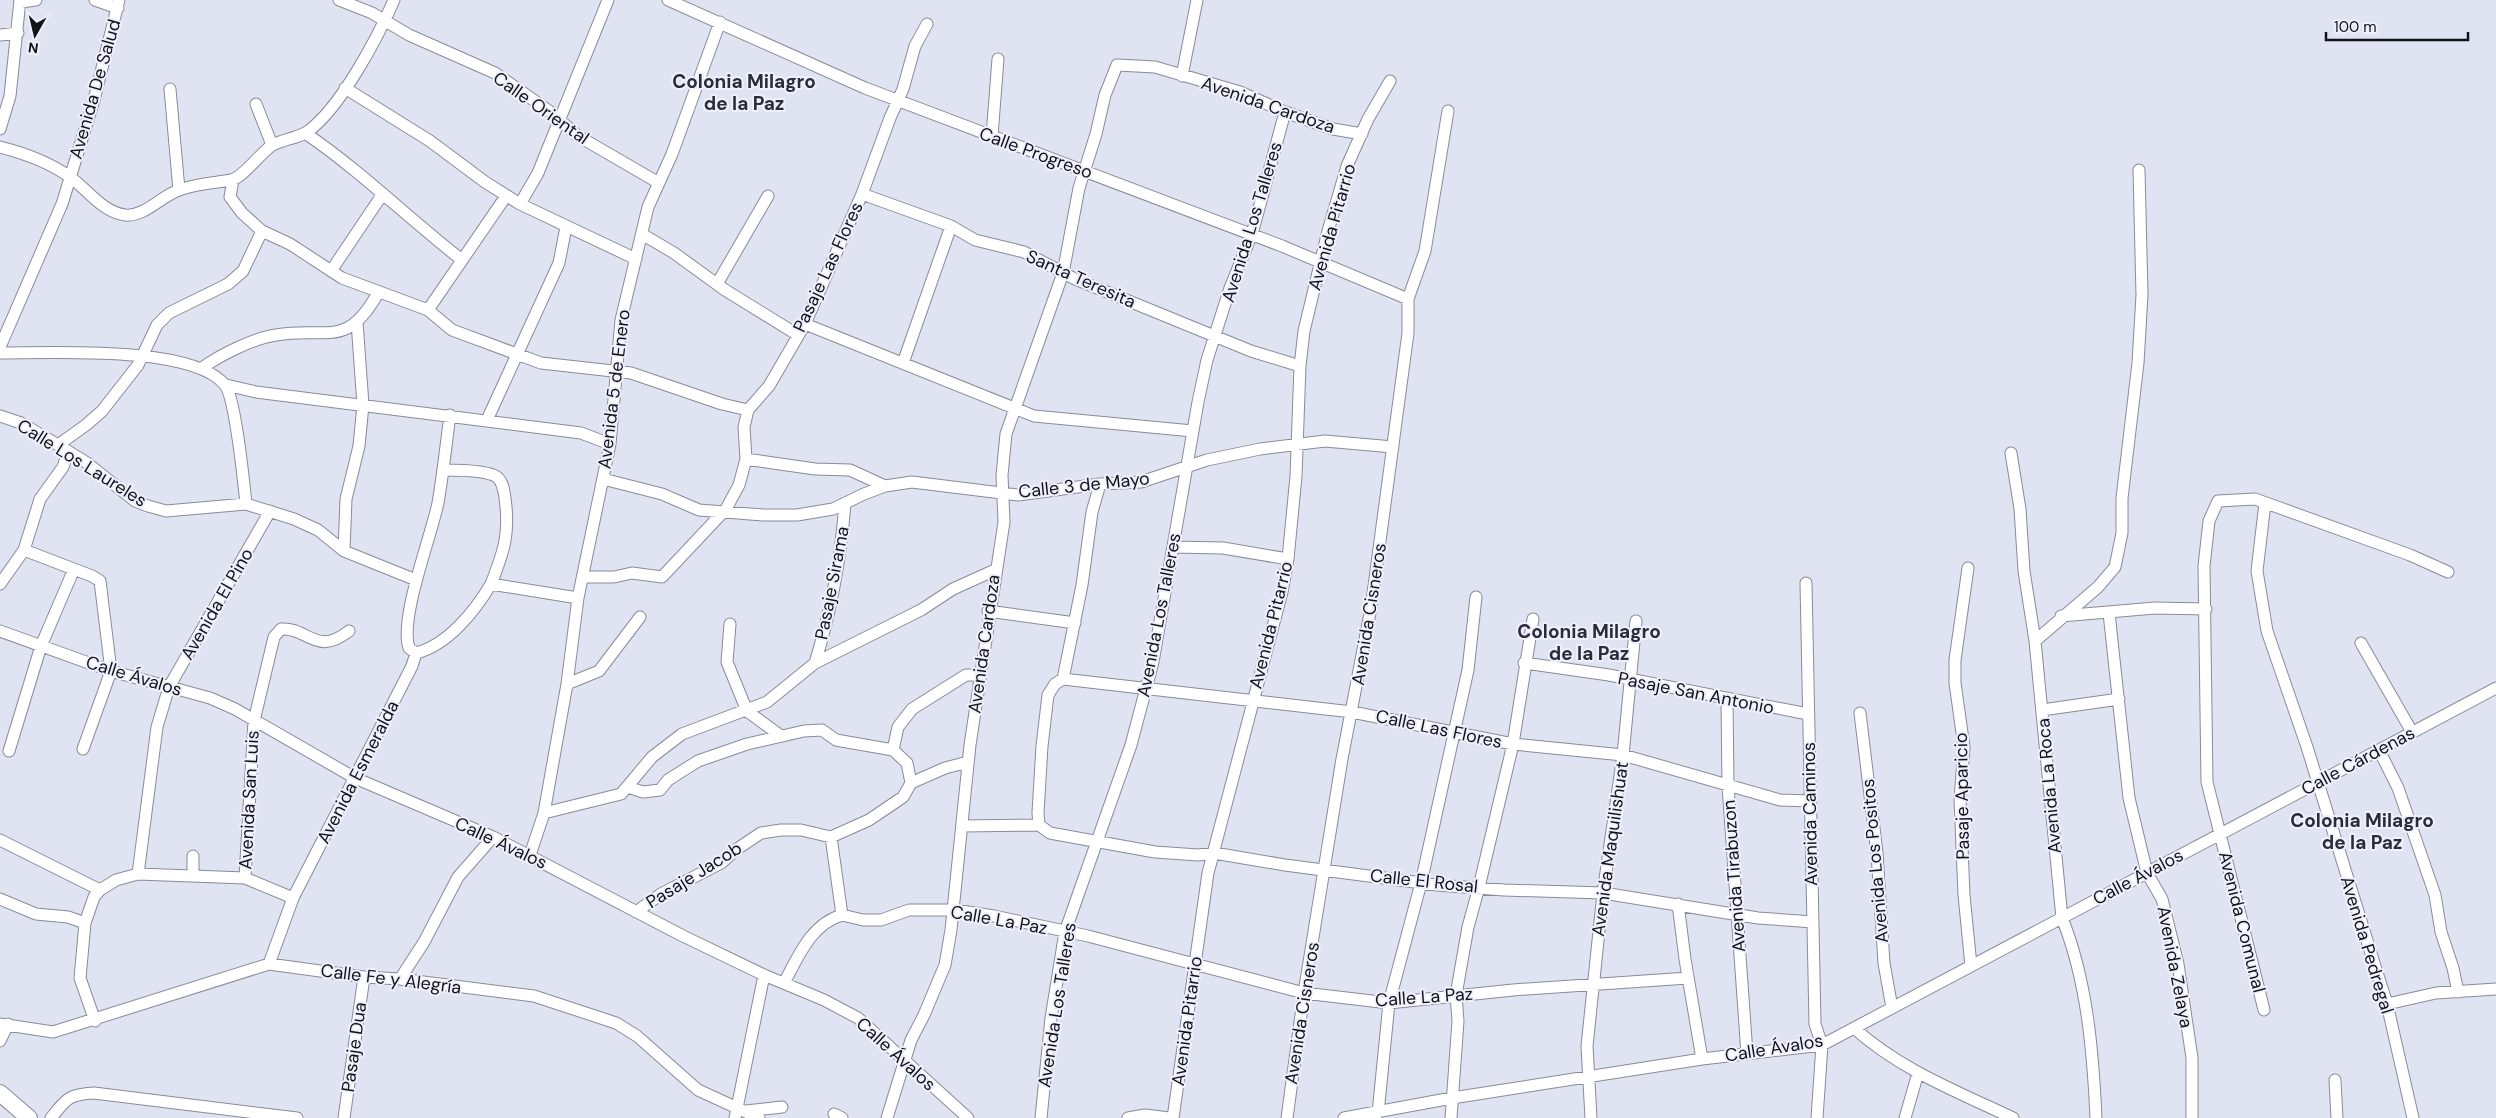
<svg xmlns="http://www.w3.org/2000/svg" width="2496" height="1118" viewBox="0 0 2496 1118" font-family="'DM Sans',sans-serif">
<rect width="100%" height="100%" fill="#e0e3f2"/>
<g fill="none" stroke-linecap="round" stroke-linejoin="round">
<defs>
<path id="minor" d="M95,0L118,8
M339,0L372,13L409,35L495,73L549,111L578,136L659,183
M668,0L865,88L1282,246L1408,299
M21,2L36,0
M0,35L18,33
M1182,76L1197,0
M345,88L430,141L485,182L520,204L636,259
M170,89L179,190
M256,104L272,145
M0,129L10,96L20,0
M305,133C361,171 409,219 462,260
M992,136L998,59
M0,147C24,153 49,162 70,177C87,189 102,212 125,215C145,217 161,196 179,190C196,184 213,183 231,180C241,179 261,153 271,146C282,139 296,139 307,132C340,109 378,37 394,0
M233,180L230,197L242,213L262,231L290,244L342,278L428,310L452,330L541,363L631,373L722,404L748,410
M862,194L951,226L975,240L1024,252L1075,279L1251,351L1300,366
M520,204L538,173L608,0
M642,234L674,253L725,290L798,335
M331,271L382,195
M717,284L768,196
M428,310L506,196
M805,324L1034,416L1193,431
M0,347L62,204L94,100L119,0
M0,353C50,353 193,345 225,385C235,397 244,484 246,504
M903,363L951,226
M202,368C220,355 254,338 276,335C328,326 346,350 378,293
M226,385L256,392L581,433L610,444
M0,416L21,423L58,445L87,463L135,501L148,506L166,511L246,504L294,519L318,530L344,551L416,580
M487,420L559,263L566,227
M58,445L86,425L102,411L138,365L157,325L169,313L228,284L243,271L262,231
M2011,453L2020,509L2024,571L2035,641L2062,918C2087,980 2093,1051 2096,1118
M746,459L815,469L850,470L885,486L912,482L1018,495L1100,484L1141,482L1207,460L1260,449L1325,441L1393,447
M444,470C456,470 487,470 497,477C503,482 504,491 505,498C510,534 504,551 491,584
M603,479L662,494L699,510L763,515H797L833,509L864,494L885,486
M2265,503L2257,571L2267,631L2307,747L2374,963L2387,1004L2413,1118
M1173,547L1223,548L1288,559
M24,550L92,576L100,581L111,671L83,749
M344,551L346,499L359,446L363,405L357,322
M1968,568L1955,660V683L1964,747L1960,799L1964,895L1971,966
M583,577H614L632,573L662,577L726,509L739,485L746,459L744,427L748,410L769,386L805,324L862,194L890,118L903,89L915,46L927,24
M1806,583L1815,1024L1822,1045L1817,1118
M0,584L24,550L40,499L63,467L68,452
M988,611L1075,623
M2109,613L2129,798L2147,873L2162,899L2178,964L2192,1058V1118
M2061,616L2155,608L2206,609
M730,624L727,662L747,711L781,736
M0,631L111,671L210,698L235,709L355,778L493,837L683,936L764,975L824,1000L858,1018L968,1118
M2035,641L2098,587L2115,567L2122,533V498L2138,363L2142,295L2139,170
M2361,643L2412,732
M416,653L409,648C399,619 431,537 438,503C443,474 446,445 450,415
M416,653C448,645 475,611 491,584L578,598
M815,663C831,611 841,557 845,503
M1524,663L1609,675L1808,714
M1063,679L1352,712L1513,744L1623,755L1780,800L1810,801
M567,684L599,671L640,617
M1727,699L1728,786L1747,1054
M2042,710L2119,699
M1860,713L1877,853L1884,963L1892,1008
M893,750L898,727L912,709L966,675H979
M2379,750L2398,788L2435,895L2441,932L2453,968L2458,992
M9,751L41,646L74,569
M911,783L945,768L968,762
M628,787L643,792L660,790L668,780L698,761L747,744L804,731L822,730L836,740L893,750L907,763L911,783
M544,813L621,794L652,757L682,734L767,702L815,663L921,610L953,589L995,570
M1039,825L1050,833L1155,852L1198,855L1214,853L1285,865L1437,885L1504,890L1603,893L1758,918L1813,922
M1039,825L1038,813L1042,746L1048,695L1055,684L1063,679L1082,585L1092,512L1100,484
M962,826L1039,825
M831,837L842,915L863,920H881L909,910H955L994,916L1088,936L1304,993L1389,1003L1513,990L1688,978
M0,840L100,890
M530,855L544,813L567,684L578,598L610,444L621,320L648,207L672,154L720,22
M138,874L157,727L169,687L270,511
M193,875V856
M245,878L254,721L274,637L281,629C308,627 316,657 349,631
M0,899L36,914L68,917L85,923
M1678,904L1685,959L1702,1059
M636,912L661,894L721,863L737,849L761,833L781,830H801L831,837L869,820L903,797L911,783
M269,964L293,898L412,666L416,653
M400,979L424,942L458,877L493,837
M784,983C798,957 811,924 842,915
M2387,1004L2436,993L2496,989
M2264,1010L2207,782L2204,566L2209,521L2218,501L2255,499L2410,555L2448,572
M95,1021L80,978L85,923L94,897L100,890L116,880L138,874L245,878L293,898
M0,1024L53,1032L269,964L364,977L400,979L534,996L616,1023L637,1036L698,1090L759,1118
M1854,1028C1899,1069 1958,1092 2013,1118
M0,1041L8,1024
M2335,1080L2337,1118
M746,1111L782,1107
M1378,1113L1389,1003L1421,883L1468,670L1476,597
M834,1114L842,1118
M51,1118C66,1099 69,1094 94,1093L297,1118
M344,1118L364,977
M735,1118L764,975
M887,1118L911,1040L924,1015L945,965L951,930L970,745L1004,522L1002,475L1006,434L1063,273L1079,188L1096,134L1105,95L1117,65L1155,67L1240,92L1285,112L1333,129L1362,134
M1041,1118L1051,1018L1065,932L1131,745L1153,662L1198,402L1207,360L1230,288L1252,234L1285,112
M1128,1118L1145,1115L1169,1118
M1173,1118L1208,873L1282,592L1288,559L1296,476L1300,366L1304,331L1328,231L1347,166L1368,119L1390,81
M1287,1118L1304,993L1342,759L1371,608L1408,333V299L1425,251L1448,111
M1344,1118L1452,1098L1702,1059L1822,1045L2496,688
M1451,1118L1458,1021L1456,995L1468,927L1479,887L1513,744L1533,619
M1591,1118L1587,1046L1603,893L1623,755L1636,621
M1905,1118L1918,1073"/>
<path id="highway" d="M0,1093L29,1118"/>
</defs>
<!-- minor casing -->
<use href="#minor" stroke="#898b99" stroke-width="13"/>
<!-- highway casing -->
<use href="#highway" stroke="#898b99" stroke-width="18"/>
<!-- minor -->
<use href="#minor" stroke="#fff" stroke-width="11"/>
<!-- highway -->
<use href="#highway" stroke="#fff" stroke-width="16"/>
</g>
<g text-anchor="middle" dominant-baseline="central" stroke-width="4" stroke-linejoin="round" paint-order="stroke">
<!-- street labels -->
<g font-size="18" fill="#131419" stroke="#eef1fd">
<text transform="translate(95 89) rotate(-74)">Avenida De Salud</text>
<text transform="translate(1268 105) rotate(19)">Avenida Cardoza</text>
<text transform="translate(541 108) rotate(35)">Calle Oriental</text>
<text transform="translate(1036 153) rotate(20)">Calle Progreso</text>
<text transform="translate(1252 222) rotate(-73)">Avenida Los Talleres</text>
<text transform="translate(1332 227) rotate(-74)">Avenida Pitarrio</text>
<text transform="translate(828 267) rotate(-65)">Pasaje Las Flores</text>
<text transform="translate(1081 279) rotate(24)">Santa Teresita</text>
<text transform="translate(614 389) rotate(-83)">Avenida 5 de Enero</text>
<text transform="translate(82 463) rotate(32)">Calle Los Laureles</text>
<text transform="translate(1084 485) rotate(-6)">Calle 3 de Mayo</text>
<text transform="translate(832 583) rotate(-79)">Pasaje Sirama</text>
<text transform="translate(217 604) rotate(-60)">Avenida El Pino</text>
<text transform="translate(1369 614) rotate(-81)">Avenida Cisneros</text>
<text transform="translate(1159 615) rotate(-79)">Avenida Los Talleres</text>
<text transform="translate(1271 625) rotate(-76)">Avenida Pitarrio</text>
<text transform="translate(984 644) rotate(-82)">Avenida Cardoza</text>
<text transform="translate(134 676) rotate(17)">Calle Ávalos</text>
<text transform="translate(1696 693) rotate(11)">Pasaje San Antonio</text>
<text transform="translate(1439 729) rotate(12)">Calle Las Flores</text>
<text transform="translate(2358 761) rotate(-28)">Calle Cárdenas</text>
<text transform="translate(358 772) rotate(-63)">Avenida Esmeralda</text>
<text transform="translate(2049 786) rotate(-95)">Avenida La Roca</text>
<text transform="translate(1962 796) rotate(-91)">Pasaje Aparicio</text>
<text transform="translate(249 800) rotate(-87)">Avenida San Luis</text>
<text transform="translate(1810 814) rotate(-91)">Avenida Caminos</text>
<text transform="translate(501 843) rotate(25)">Calle Ávalos</text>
<text transform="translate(1610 849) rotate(-82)">Avenida Maquilishuat</text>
<text transform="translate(1875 861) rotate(-95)">Avenida Los Positos</text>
<text transform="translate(694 875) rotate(-32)">Pasaje Jacob</text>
<text transform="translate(1734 876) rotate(-94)">Avenida Tirabuzon</text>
<text transform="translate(2138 877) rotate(-28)">Calle Ávalos</text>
<text transform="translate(1424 881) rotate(6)">Calle El Rosal</text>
<text transform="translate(999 920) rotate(10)">Calle La Paz</text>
<text transform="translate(2242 922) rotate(76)">Avenida Comunal</text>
<text transform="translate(2367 945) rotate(73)">Avenida Pedregal</text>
<text transform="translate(2175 967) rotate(79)">Avenida Zelaya</text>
<text transform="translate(391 979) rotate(7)">Calle Fe y Alegría</text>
<text transform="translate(1424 997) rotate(-4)">Calle La Paz</text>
<text transform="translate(1057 1005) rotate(-81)">Avenida Los Talleres</text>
<text transform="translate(1302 1013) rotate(-81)">Avenida Cisneros</text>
<text transform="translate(1187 1021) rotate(-82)">Avenida Pitarrio</text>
<text transform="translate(354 1047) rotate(-82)">Pasaje Dua</text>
<text transform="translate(1774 1048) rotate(-9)">Calle Ávalos</text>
<text transform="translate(896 1054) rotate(42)">Calle Ávalos</text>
</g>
<!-- neighbourhood labels -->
<g font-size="19" font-weight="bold" fill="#2a2c37" stroke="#eef1fd">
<text x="744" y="81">Colonia Milagro<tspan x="744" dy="22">de la Paz</tspan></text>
<text x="1589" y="631">Colonia Milagro<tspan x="1589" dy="22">de la Paz</tspan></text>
<text x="2362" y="820">Colonia Milagro<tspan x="2362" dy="22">de la Paz</tspan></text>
</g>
</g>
<!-- north arrow -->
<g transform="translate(35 35) rotate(188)" stroke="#eef1fd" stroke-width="4" paint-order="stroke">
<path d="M0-4L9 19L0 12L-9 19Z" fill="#131419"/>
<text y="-8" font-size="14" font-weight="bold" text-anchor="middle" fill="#131419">N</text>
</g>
<!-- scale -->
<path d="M2326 32v8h142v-8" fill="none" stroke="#131419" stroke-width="2.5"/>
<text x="2334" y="32" font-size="15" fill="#131419" stroke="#eef1fd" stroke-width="4" paint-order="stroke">100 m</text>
</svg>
